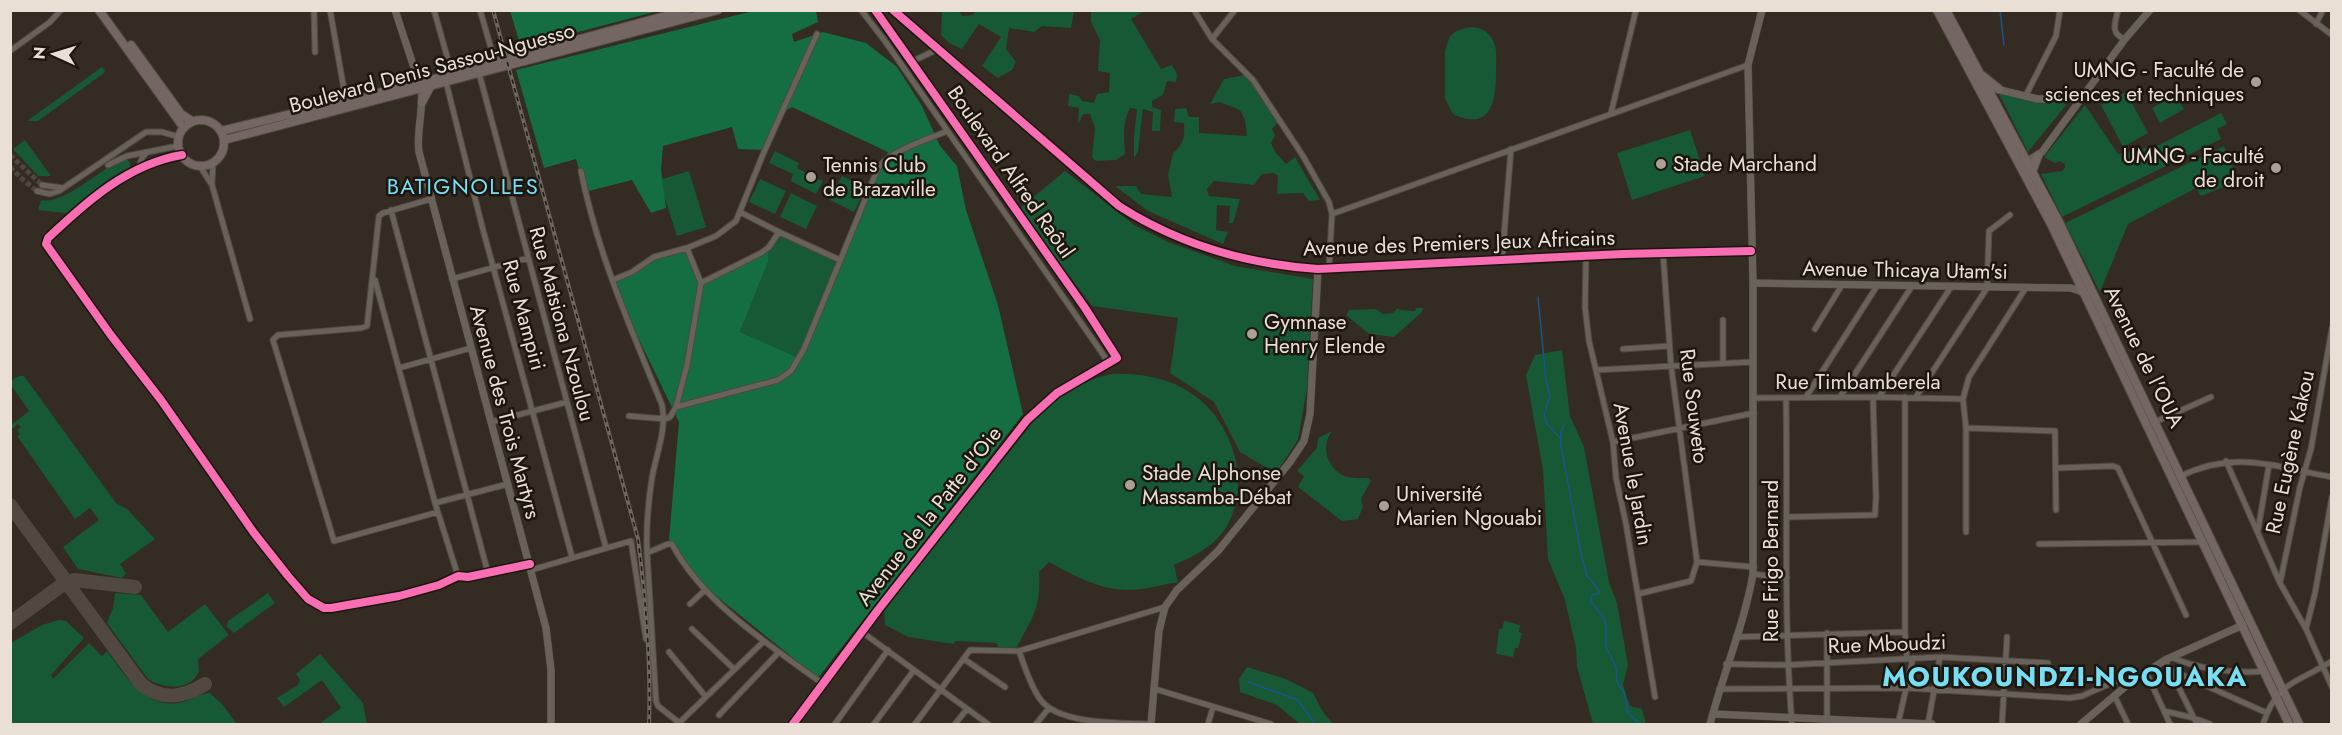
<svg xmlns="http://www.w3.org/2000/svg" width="2342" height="735" viewBox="0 0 2342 735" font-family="Jost,sans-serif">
<rect width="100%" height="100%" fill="#342b22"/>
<!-- green -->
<path fill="#175835" d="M942,11H959L962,16L973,15L975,11H1074L1071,28L1042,26L1034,32L1009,28L1006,49L1016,62L1012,70L998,78L982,66L1001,37L979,24L962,49L949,43L941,35Z
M1093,11H1144L1131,19L1161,69L1172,65L1177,74L1176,82L1167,81L1163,95L1152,101V107L1161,110L1160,131H1152L1153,112L1143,109L1138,152L1134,158V136L1137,109L1130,108C1122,124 1124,137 1125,154L1116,160L1096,161L1092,158L1095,128L1090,114H1083L1078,124L1079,108L1068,106L1069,94L1079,96L1082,101L1094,103L1097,94L1109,92L1110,73L1098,71L1100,40L1091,22V12Z
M1470,27C1480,27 1488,31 1493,40C1498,50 1496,62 1496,72C1496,102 1491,132 1453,114L1445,99V51L1450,36L1456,31Z
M102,67L105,70L104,73L38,121H27Z
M1245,75L1279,121L1272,129L1275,135L1271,143L1275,152L1286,164L1295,157L1320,200L1309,201L1303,193L1277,194L1278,176L1274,173L1262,174L1254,185L1214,181L1207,189L1209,196L1240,199L1233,223H1229L1230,206L1217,205L1216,230L1228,232L1223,244L1148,211L1115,186H1136L1141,194L1172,197L1168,175L1173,153C1184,144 1185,137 1184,123L1174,122L1175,109L1186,108L1189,117H1199V133L1247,136L1245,120L1240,110L1220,102L1210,104L1224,79Z
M1998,92C2020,98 2042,104 2065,100L2067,104L2028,152Z
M2126,92L2148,133L2123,147L2101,105Z
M2175,95L2184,109L2160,123L2152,108Z
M2085,105L2118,154L2159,145L2221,113L2227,124L2217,129L2221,139L2062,217L2041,174L2062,171L2065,168V164L2060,161L2055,163L2044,157Z
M1690,130L1705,176L1632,200L1617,153Z
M25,140L51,176H38L13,149Z
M2224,146L2238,181L2201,196L2196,188L2128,224L2100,292L2065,223Z
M775,151L799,163L797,168L823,181L816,194L791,181L793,174L769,163Z
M125,158L130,162V167L109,179L66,213L38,210L41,200C63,206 104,166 125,158Z
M689,171L706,227L677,236L659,180Z
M1065,171L1134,225L1168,242L1235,266L1313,279L1307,388L1298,440L1276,473L1240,452L1214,402L1170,373L1178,318L1092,306L1019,209Z
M842,176L866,188L854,212L830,200Z
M760,179L786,191L775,214L749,202Z
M791,193L817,206L806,229L780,217Z
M779,232L840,260L798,359L740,332L768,262L769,247Z
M1398,308L1400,310L1415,311L1416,308H1423L1422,312L1394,337L1369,334L1346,315L1349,310L1376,309L1383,314L1393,313Z
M1562,350L1570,416L1584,447L1609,582L1617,603L1628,665L1623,685L1630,706L1642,709L1646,724H1593L1577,667L1576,648L1565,600L1548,559L1543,470L1526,375L1535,355Z
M1111,374C1139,373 1167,377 1191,393C1231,419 1252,480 1228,524C1217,545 1195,556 1174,565L1178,582C1161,585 1144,590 1127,590C1099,590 1073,575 1049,562L1039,572C1041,609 1033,616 1017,647H998L997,643L955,641L954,644L908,637L885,625L884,610L1037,417C1059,395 1081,381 1111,374Z
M19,376H24L116,503L127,509L155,539L120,564L126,573L122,578L78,569L63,547L99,520L90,508L75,519L17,436L20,434L17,430L21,427L18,424L11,430V425L29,411L11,385L13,379Z
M1332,431C1320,447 1327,467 1344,476C1352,479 1361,478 1369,478L1371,481L1361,499L1363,507L1358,519L1342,521L1298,487L1304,476L1297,471L1317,448L1318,438Z
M115,593L141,595L168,632L205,604L229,635L198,659L199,671C190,692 165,689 148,679L107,623L113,608Z
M268,593L275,603L234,633L226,626L228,621Z
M59,620L66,621L84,638L51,675L53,679L89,643L102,656L107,651C125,675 144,708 179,703C190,701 199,693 210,693L222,704L237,724H11V643L42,625Z
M1504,621L1520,625L1519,632L1522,633L1518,648H1515L1513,657L1496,654L1499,629H1502Z
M320,654L363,703L367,724H319L341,708L322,680L284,707L277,698L298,685L300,680L296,674Z
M1247,667L1286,679L1313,693L1323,712L1333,724H1300L1277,705L1240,692L1239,679Z"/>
<!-- forest -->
<path fill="#146e41" d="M510,11V10L658,11L521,47Z
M753,11H816L818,22L792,34L794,42L823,32L866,43L897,67L922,106L940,146L957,166L966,210L998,305L1023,414L818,678L700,583L669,540L679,422L616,292L613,280L646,261L687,248L701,283L769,247L768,262L740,332L798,358L888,152L792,107L782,113L766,150L738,149L732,127L663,146L661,170L666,208L651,213L632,180L585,192L576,159L544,168L516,70Z"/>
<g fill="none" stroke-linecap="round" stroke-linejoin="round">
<!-- stream -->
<path stroke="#19558c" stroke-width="1.5" d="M2000,10L2004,45
M1538,297L1546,380L1550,396L1544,415L1547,424L1560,438
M1564,425L1561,431V446L1582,558L1587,576L1598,589L1599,593L1592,595L1591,602L1603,616L1606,625V647L1616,667L1617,682L1624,692L1628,713L1640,724
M1248,682L1298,700L1315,724"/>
<!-- taxiway -->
<path stroke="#514941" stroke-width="14" d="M10,505L141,684C162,701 183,698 205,684
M10,623L62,585L74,580L135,587"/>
<!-- street-tunnel -->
<path stroke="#4f463d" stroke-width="5" stroke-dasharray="5 2.5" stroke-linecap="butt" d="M10,155L42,185
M10,167L21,178L37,191"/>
<defs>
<path id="street" d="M314,10L315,52
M330,10L346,101
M434,10L452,74
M480,10L495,62
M861,10L885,41L1109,363
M1194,10L1212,39L1253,80L1303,156L1329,202L1332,214L1329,269
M2118,10C2115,23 2110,34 2125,39
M2299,10L2332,35
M2316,24L2323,10
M1212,39L1235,10
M10,51L50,22L61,10
M911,62L936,50
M479,73L606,548
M446,82L482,226L572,557
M2025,97L2056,36L2060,10
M1611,113L1636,10
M182,155C128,164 86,202 48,238L46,244L110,334L161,400L254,533L288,576L308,599L324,608H331L399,596L439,585L458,576L468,577L530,564
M108,165L127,156L178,146
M199,165L212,185L250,319
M138,170L142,158L146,153
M581,171C597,252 631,329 662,405C667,430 656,454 652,478C648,503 646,528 647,553L656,701L658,706L681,724
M212,183L213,163
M42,185L63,188
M37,191L50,194L59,191L146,132H162L179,137
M431,199L383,213L379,216L367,326L361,328L278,335L273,340L334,541L438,512
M391,210L488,573
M1332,214L1748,65
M779,232L840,260
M1586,256L1585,307L1589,341L1613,442L1616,478L1626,524L1655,697
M1502,260L1511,149
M452,279L528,258
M375,280L435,503L458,576
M613,280L632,272L654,257L687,248L716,236L736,221L764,152L817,34
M701,283L761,253L769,247L779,232L740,212
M1723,320V363
M1815,329L1842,285
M1623,349L1669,346
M399,368L471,348
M1596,370L1752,362
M1806,397L1877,286
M1840,397L1912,286
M1879,397L1951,287
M1905,397V632L1907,659
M1916,397L1987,288L1989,231L2010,215
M1753,398L1873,397L1963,399
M1786,398C1788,507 1783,616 1792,724
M676,407L778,380L791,371L804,349L878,168C891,150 927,140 947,131
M629,416L665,419L670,417L676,407L687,365L701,283L687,248
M491,422L567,402
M2155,422L2211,397
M1966,428L2055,431L2056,510
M1613,442L1754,413
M2226,461L2280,583L2306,629L2332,687
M2057,468L2113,466L2118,468L2186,615
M2179,477C2234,449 2275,467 2332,477
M435,503L508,484
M1788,517L1875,515L1876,497L1873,397
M2258,530L2269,465
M1966,532V428L1963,399L1969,377L2025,289
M2039,544L2204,542
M647,553L668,544H672C703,603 771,646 823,684
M1697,562L1754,567
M531,570L631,541L646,639
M1753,574L1787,578
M2280,583L2300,487L2311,449L2332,328
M1638,594L1691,581L1697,562L1671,365L1663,253
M690,604L705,590
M692,629L734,669
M2306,629L2315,593L2332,497
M862,632L988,724
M1827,633V718
M1736,637L1905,632
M1019,651C1025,667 1030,685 1040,699C1058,725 1122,723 1151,724
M669,652L706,697
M2171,657C2197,669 2236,674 2265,671
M964,659L1005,687
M2165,660L2197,724
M1726,664L1787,665L1940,657L2048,663
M2171,670L2267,713
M2146,672L2170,724
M1155,689L1271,724
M1719,689L1907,688L2070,698L2082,696L2116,681H2132
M2115,697L2128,724
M2164,711L2194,718L2210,724
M719,715L779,652
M679,723L763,642
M793,724L878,610L1027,420L1057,393L1117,358L1085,308L875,10
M835,724L888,650
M874,724L914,670
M915,724L970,650L1019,651L1165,607
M955,724L967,709
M1036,724L1049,708
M1208,724L1213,707
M1898,724L1913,658
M1928,724L1940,657
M2002,724L2007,637
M2263,724C2278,680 2296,684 2332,661"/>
<path id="secondary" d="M395,10L421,89C424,110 416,131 419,152L546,628L551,670V724
M893,10L1119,206C1180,245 1246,264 1318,269L1623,254L1751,251
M1996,89L2038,99H2051L2084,93
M2022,164L2042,152L2125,39L2150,10
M1753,283L2071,288L2085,293
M1713,714L1932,724
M1151,724L1159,631L1165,607L1177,590L1218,551L1290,462L1304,441L1310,414L1318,269
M1710,724C1723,674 1744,625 1753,574V283L1748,65L1762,10
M2081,724L2132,681L2165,660L2243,625"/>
<path id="primary" d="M99,10L184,128
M1937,10L2052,226L2289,724
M1946,10L2059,222L2299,724
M131,45L181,114L192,121
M1983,76L1999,89
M422,102L430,87
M178 143a23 23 0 1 1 46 0a23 23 0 1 1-46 0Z
M221,131L419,83L687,10
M224,140L718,10
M2032,172L2038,156"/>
</defs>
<!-- street casing -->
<use href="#street" stroke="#504841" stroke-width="7"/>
<!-- secondary casing -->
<use href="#secondary" stroke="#504841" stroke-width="8"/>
<!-- primary casing -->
<use href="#primary" stroke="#504841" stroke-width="10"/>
<!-- street -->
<use href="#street" stroke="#69625b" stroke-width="5"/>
<!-- secondary -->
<use href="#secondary" stroke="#69625b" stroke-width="7"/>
<!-- primary -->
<use href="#primary" stroke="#746763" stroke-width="8"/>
<defs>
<path id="rail" d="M493,10L638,539C646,601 651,662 649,724"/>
</defs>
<!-- rail casing -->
<use href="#rail" stroke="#6e6760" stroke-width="4"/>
<!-- rail -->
<use href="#rail" stroke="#1d160f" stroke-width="1.5" stroke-dasharray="4.5" stroke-linecap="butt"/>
<defs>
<path id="cycleway" d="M893,10L1119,206C1180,245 1246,264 1318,269L1623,254L1751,251
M182,155C128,164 86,202 48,238L46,244L110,334L161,400L254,533L288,576L308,599L324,608H331L399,596L439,585L458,576L468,577L530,564
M793,724L878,610L1027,420L1057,393L1117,358L1085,308L875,10"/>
</defs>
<!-- cycleway casing -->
<use href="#cycleway" stroke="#1d160f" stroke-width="11"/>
<!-- cycleway -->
<use href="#cycleway" stroke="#f96db3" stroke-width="8"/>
</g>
<!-- markers -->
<g fill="#aaa096" stroke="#1d160f" stroke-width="2">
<circle cx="2256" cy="82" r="6"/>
<circle cx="1661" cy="164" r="6"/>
<circle cx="2276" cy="168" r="6"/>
<circle cx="811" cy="177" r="6"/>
<circle cx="1252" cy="334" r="6"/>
<circle cx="1130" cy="485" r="6"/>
<circle cx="1384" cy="506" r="6"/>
</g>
<g text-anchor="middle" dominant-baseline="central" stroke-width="5" stroke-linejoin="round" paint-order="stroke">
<!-- street labels -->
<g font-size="21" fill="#e9dfd5" stroke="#1d160f">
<text transform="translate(432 68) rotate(-15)">Boulevard Denis Sassou-Nguesso</text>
<text transform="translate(1011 172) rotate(55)">Boulevard Alfred Raôul</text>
<text transform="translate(1459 243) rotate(-2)">Avenue des Premiers Jeux Africains</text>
<text transform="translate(1905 270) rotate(1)">Avenue Thicaya Utam'si</text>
<text transform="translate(524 315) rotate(75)">Rue Mampiri</text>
<text transform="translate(562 324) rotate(75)">Rue Matsiona Nzoulou</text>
<text transform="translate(2144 357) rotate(64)">Avenue de l'OUA</text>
<text x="1858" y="382">Rue Timbamberela</text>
<text transform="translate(1694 406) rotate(83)">Rue Souweto</text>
<text transform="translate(505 412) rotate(75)">Avenue des Trois Martyrs</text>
<text transform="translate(2290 452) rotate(-78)">Rue Eugène Kakou</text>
<text transform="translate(1633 474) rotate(80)">Avenue le Jardin</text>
<text transform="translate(929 516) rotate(-52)">Avenue de la Patte d'Oie</text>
<text transform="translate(1771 561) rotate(-90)">Rue Frigo Bernard</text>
<text transform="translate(1887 644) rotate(-2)">Rue Mboudzi</text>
</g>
<!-- poi labels -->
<g font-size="21" fill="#e9dfd5" stroke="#1d160f" text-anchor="start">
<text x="2244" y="70" text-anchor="end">UMNG - Faculté de<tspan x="2244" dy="24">sciences et techniques</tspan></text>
<text x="2264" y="156" text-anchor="end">UMNG - Faculté<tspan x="2264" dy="24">de droit</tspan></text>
<text x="1673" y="164">Stade Marchand</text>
<text x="823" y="165">Tennis Club<tspan x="823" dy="24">de Brazaville</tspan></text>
<text x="1264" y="322">Gymnase<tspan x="1264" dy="24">Henry Elende</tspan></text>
<text x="1142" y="473">Stade Alphonse<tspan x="1142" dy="24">Massamba-Débat</tspan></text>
<text x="1396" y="494">Université<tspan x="1396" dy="24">Marien Ngouabi</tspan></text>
</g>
<!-- neighbourhood labels -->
<g font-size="22" letter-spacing="1.5" fill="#78def4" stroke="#1d160f">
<text x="463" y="186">BATIGNOLLES</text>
</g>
<!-- district labels -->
<g font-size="27" font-weight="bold" letter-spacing="1.5" fill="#78def4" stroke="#1d160f">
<text x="2065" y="676">MOUKOUNDZI-NGOUAKA</text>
</g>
</g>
<!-- border -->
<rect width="2342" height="735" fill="none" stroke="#e9dfd5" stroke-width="24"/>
<!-- north arrow -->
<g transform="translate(54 54) rotate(274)" stroke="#1d160f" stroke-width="4.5" paint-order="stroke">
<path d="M0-4.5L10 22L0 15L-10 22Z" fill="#e9dfd5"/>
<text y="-9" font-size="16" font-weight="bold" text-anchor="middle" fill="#e9dfd5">N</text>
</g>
</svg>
